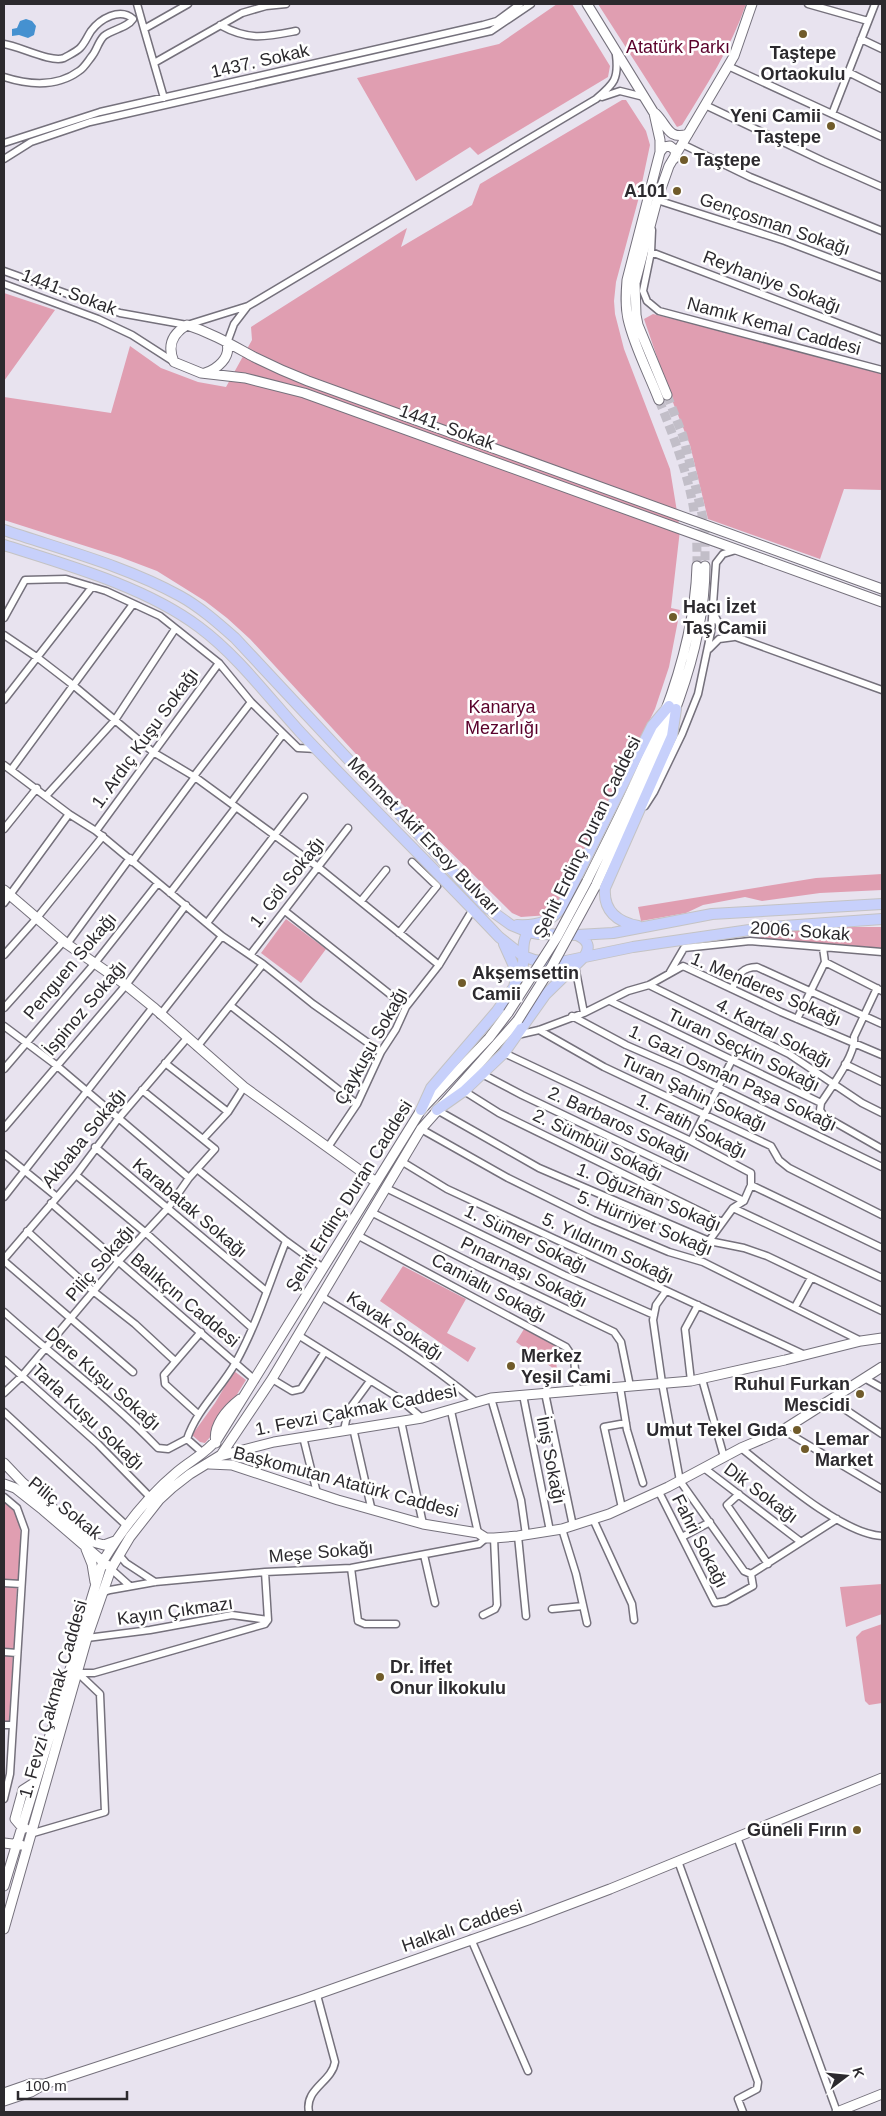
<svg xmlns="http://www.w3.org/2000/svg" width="886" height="2116" viewBox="0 0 886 2116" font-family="Arial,sans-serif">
<rect width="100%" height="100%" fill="#e8e3ef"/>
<!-- green -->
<path fill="#e09eb1" d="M557,4H572L610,66L608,77L478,155L470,147L416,181L357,78L499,44Z
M598,4H746C731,48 706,86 682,125L677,127Z
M622,100H626L646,131L650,145L639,197L616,282L614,301L615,314L624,349L670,469L680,530L671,608L680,610L669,667L655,709L561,904L549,915L521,917L512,913L402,804L250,639L227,618L205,601L157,571L120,557L4,520V397L111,413L130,346L161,368L198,382L226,387L252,340L251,327L407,228L401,247L472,205L480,184Z
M4,293L55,310L4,381Z
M653,314L882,370V490L844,489L820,559L708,519L690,445L670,395L644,319Z
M882,874V890L820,893L762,901L745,897L703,905L686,913L641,921L638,907L816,878Z
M286,919L326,949L301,983L261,953Z
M840,927H882V948L755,938L800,930Z
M403,1266L466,1299L447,1333L476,1348L468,1362L380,1301Z
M524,1329L556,1346L568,1358L556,1359L557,1371L516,1342Z
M234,1371L246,1380L211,1436L205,1443L200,1442L192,1435L215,1403Z
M4,1501C29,1518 19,1555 18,1581L4,1580Z
M882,1584V1614L846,1627L840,1587Z
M4,1586H17L14,1650H4Z
M882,1624V1703L869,1705L865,1701L856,1637L862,1631Z
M4,1654L13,1655L9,1723L4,1722Z"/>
<!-- water -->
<path fill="#4591d0" d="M26,19L32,21L36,26L34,35L28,38L19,35L12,36V29L17,28L20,21Z"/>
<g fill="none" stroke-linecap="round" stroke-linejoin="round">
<!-- secondary-tunnel -->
<path stroke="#c2bec8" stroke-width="9" stroke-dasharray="9 4.5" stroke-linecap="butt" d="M667,395L683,436L694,480L705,527V566
M659,400C675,440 692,483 696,527C697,540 697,553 697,566"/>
<defs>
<path id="street" d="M137,4L144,29L188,4
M808,4L868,21
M220,25C249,41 265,37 296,31
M144,29L164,98
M861,39L882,49
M4,44C19,46 51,63 64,58C69,55 76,52 80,48C85,43 87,37 91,31C100,19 120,7 133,19C127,28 113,29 104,36C98,42 97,50 92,56C88,61 84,68 79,71C56,88 29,85 4,77
M154,63L242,13L266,6L286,4
M728,66L882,137
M848,72L882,89
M602,97L620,91L644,97
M705,105L823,161L882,187
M832,114L875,4
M4,143L100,112L483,25L497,21L520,4
M682,144L750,177L882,231
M4,159L31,142L90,122L491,31L531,4
M657,200L785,241L882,278
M652,230L651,252L643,291L647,301L659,311L882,370
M651,252L882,340
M4,271L120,313L187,325L248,306L596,99C614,84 619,79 616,55
M4,284L98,319L132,335L174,362
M227,343L234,324L247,307
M714,614L720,626L736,637L882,690
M4,618L25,580L66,579L106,591L160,616L219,663L251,702L298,748L317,749
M4,635L38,658L73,685L153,752L195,777L318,867L439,965
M709,649L719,639L734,637
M4,700L92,587
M4,765L69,814L96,831L222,936L263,964L313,1004L381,1052
M11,770L133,604
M194,776L251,702
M46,796L115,720L175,629
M231,803L283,734
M645,806L654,792L682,734L698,694L711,632L716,563L723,554L736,550
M4,829L37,788
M96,831L219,663
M132,862L195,777
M170,893L236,807
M361,901L386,870
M4,903L69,814
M285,911L406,1007
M207,923L304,797
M399,933L437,886L412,862
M67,944L130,858
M4,955L36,919L103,836
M250,955L348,828
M825,962L882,991
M575,966L584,1013
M670,972L684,948L750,941L882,952
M649,985L789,1054L862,1103L882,1113
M732,989C738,976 741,967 757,967L882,1024
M610,1001L821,1103L820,1110L824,1116L882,1149
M231,1006L357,1104
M4,1008L64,941
M160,1015L222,936
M572,1016L626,1045L681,1069L882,1167
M797,1019L825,962L823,948
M4,1026L56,1065L189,1178
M539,1030L604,1067L771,1146L779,1160L789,1168L882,1215
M517,1035L539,1030L584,1013L628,991L649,985L683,966L781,1012L882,1055
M197,1047L263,964
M504,1053L691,1141L751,1173V1185L882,1248
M165,1063L228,1112
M845,1064L882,1082
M4,1069L95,963L158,883
M482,1074L522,1095L744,1201
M464,1091L499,1113L722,1222
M821,1103C830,1089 857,1053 854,1037L877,988
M437,1110L539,1168L709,1241L744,1248L767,1256L882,1311
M4,1128L126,985L186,905
M421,1129L508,1178L593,1220L669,1252L703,1262L861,1341
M203,1139L228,1112L244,1087
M691,1141L732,1060
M95,1147L266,1291
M328,1147L357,1104L381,1052L396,1029L406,1007L439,965L473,909
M4,1154L57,1197
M401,1161L447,1189L805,1355
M197,1169L286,1241L323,1268
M76,1175L146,1233L252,1328
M386,1188L564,1275L654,1315
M4,1197L153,1007
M51,1203L255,1380
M733,1208L882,1278
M371,1212L479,1267L614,1332L621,1342L630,1386
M27,1231L93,1291L135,1324L175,1361
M357,1235L566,1347L574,1359L577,1390
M709,1241L733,1208L744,1201L751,1185
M4,1259L76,1175L118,1119L188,1037
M4,1261L133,1372
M666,1291L656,1305L653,1320L662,1383L680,1481L744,1571L751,1574
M321,1296C375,1329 427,1361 475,1401
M795,1307L811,1278
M4,1312C55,1358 110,1398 158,1448L168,1449L187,1439
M298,1335L397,1397L422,1418
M4,1360L98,1444L150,1497
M272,1379L292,1391L301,1389L324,1353
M702,1379L724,1457
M866,1379L882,1388
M691,1381L685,1329L698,1305
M620,1387L627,1430L643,1483
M4,1393L22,1376L118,1262L168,1208L189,1178L215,1149L142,1090
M545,1393L573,1526
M523,1395L550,1531
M491,1398L521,1500L526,1535
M831,1400L882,1434
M451,1411L478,1533
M4,1412L127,1526
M198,1414L165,1384L164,1375L201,1332
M401,1421L423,1524
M353,1428L371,1507
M344,1430L348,1411L370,1381
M783,1430L882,1489
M303,1437L317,1493
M741,1448C774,1474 841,1534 882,1536
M203,1453L187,1439C197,1409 221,1389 236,1362C257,1324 270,1281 286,1241
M704,1468L801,1542
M659,1492L715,1603L726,1601L753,1586L751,1574
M739,1494L727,1505L768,1564
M4,1497L17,1508L25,1530L10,1774L4,1799
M622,1508L604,1427L626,1423
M593,1519L632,1604L634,1620
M562,1529L576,1574L587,1623
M518,1536L526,1616
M682,1537L710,1522
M119,1555L126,1563L155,1582
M424,1555L435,1603
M351,1568L358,1621L365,1624H396
M111,1569L130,1586
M751,1574L837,1519
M4,1583L21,1584
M101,1593L110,1590L155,1582L265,1572L351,1568L479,1544L486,1538
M552,1609L583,1606
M483,1615L495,1609L497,1605L494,1538
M87,1638L150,1630L232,1615L268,1620
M4,1652L17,1653
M78,1673H94L265,1624L268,1620L265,1572
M4,1725H13
M30,1834L105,1812L100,1694L78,1673
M737,1837L837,2112
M678,1861L758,2082L757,2089L738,2099L743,2112
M471,1939L528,2071
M309,2112C304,2089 332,2082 335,2062L317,1995"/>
<path id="secondary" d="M587,4L654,113L660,140V152L627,280C626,293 625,306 628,319C634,346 649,374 659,400
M655,113C667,124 668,141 688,134
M660,152L664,147L670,146L676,151L674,159
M205,373C217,369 231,358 227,343
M667,395L638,325L636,315L635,283L657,200L669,166L734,56L752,4
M882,589L308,381C290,374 272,366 254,357C232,345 212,333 187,325C172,334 167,346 174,362L201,373L245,378L304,393L882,602
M587,881C635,784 694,675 697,566
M595,887C640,787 705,678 705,566
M4,890L67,944L126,985L153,1007L244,1087L376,1182
M216,1443C212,1426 227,1409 240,1399
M220,1456L274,1442L422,1418L491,1398L691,1381L785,1360L861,1341L882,1338
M4,1463L23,1483L93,1542L104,1545L115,1541
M209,1464L232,1465L338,1500L423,1524L478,1533L486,1538H494L518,1536L562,1529L609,1514L668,1487L741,1448L783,1430L882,1367
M4,1484L15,1488L43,1510L107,1565
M86,1549L92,1564L95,1582
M25,1828L21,1826L15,1819L23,1790L34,1783
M4,1843L21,1845
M4,1886L103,1561C123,1528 147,1497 177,1472C191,1460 207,1453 218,1438L421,1110L489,1038L508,1013
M4,1929L87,1638L111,1569L130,1537L159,1500L172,1488L190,1474L221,1455L272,1379L421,1129L518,1020
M4,2093L30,2084H42
M4,2101L31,2092L45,2084L304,1999L528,1920L610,1889L882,1778
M837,2112L882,2094"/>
<path id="primary" d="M4,530C63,550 126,566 180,596C200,607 218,623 235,638L486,907L511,925L528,932L539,934L577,935L613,933L712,914L882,904
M4,545C67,565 146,587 199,627C238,656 268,697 301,733C366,802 434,868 499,937L523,956L534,960L556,963L633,947L770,927L882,919
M517,925C534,926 551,923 561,908L652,726L669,706
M638,926C617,922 603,911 605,888L672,736L676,709
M517,980C530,965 516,943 531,929
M421,1110L431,1088L497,1011L514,987L517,973L504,944
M437,1110L464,1091L504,1053L545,995L584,957C591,947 588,940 577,935"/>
</defs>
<!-- street casing -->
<use href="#street" stroke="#75717c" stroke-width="9"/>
<!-- secondary casing -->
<use href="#secondary" stroke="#75717c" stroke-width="11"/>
<!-- primary casing -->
<use href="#primary" stroke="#c4c3c4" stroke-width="12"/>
<!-- street -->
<use href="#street" stroke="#fff" stroke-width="6"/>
<!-- secondary -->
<use href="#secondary" stroke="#fff" stroke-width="9"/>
<!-- primary -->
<use href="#primary" stroke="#c7d0fb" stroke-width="10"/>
<defs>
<path id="secondary-bridge" d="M508,1013L557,937L587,881
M518,1020L552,966L595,887"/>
</defs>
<!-- secondary-bridge casing -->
<use href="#secondary-bridge" stroke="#75717c" stroke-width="11" stroke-linecap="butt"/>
<!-- secondary-bridge -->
<use href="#secondary-bridge" stroke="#fff" stroke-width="9"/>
</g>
<!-- markers -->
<g fill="#705b2a" stroke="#fff" stroke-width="2">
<circle cx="803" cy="34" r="5"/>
<circle cx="831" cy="126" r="5"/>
<circle cx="684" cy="160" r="5"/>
<circle cx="677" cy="191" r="5"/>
<circle cx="673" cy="617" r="5"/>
<circle cx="462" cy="983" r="5"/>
<circle cx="511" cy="1366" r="5"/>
<circle cx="860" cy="1394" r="5"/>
<circle cx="797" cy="1430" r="5"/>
<circle cx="805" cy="1449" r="5"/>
<circle cx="380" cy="1677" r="5"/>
<circle cx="857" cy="1830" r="5"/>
</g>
<g text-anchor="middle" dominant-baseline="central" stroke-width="5" stroke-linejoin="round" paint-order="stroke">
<!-- park labels -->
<g font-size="18" fill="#5a012b" stroke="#fff">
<text x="678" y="47">Atatürk Parkı</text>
<text x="502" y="707">Kanarya<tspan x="502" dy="21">Mezarlığı</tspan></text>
</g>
<!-- poi labels -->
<g font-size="18" font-weight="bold" fill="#2c2a2e" stroke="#fff" text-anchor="start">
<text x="803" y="53" text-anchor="middle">Taştepe<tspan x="803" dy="21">Ortaokulu</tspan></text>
<text x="821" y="116" text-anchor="end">Yeni Camii<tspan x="821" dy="21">Taştepe</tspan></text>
<text x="694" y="160">Taştepe</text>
<text x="667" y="191" text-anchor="end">A101</text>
<text x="683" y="607">Hacı İzet<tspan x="683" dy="21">Taş Camii</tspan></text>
<text x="472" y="973">Akşemsettin<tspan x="472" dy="21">Camii</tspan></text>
<text x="521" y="1356">Merkez<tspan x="521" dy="21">Yeşil Cami</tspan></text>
<text x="850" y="1384" text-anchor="end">Ruhul Furkan<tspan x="850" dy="21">Mescidi</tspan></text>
<text x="787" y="1430" text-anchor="end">Umut Tekel Gıda</text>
<text x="815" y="1439">Lemar<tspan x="815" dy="21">Market</tspan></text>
<text x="390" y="1667">Dr. İffet<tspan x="390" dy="21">Onur İlkokulu</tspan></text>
<text x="847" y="1830" text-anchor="end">Güneli Fırın</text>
</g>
<!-- street labels -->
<g font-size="18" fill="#2c2a2e" stroke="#fff">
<text transform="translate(260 61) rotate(-13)">1437. Sokak</text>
<text transform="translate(775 224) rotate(19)">Gençosman Sokağı</text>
<text transform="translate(772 282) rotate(21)">Reyhaniye Sokağı</text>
<text transform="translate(69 292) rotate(21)">1441. Sokak</text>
<text transform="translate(774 326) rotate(15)">Namık Kemal Caddesi</text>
<text transform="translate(447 427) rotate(20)">1441. Sokak</text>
<text transform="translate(145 738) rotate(-54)">1. Ardıç Kuşu Sokağı</text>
<text transform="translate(424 836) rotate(46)">Mehmet Akif Ersoy Bulvarı</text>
<text transform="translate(587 837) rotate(-64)">Şehit Erdinç Duran Caddesi</text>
<text transform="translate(287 882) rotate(-52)">1. Göl Sokağı</text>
<text transform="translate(800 931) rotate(4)">2006. Sokak</text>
<text transform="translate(70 966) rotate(-50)">Penguen Sokağı</text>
<text transform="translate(766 989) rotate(23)">1. Menderes Sokağı</text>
<text transform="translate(85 1008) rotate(-50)">İspinoz Sokağı</text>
<text transform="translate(774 1033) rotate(28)">4. Kartal Sokağı</text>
<text transform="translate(371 1046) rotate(-61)">Çaykuşu Sokağı</text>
<text transform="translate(744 1050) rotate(26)">Turan Seçkin Sokağı</text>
<text transform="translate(733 1078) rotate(25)">1. Gazi Osman Paşa Sokağı</text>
<text transform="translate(694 1093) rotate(25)">Turan Şahin Sokağı</text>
<text transform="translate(619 1124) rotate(25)">2. Barbaros Sokağı</text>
<text transform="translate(692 1126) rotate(27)">1. Fatih Sokağı</text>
<text transform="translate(84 1138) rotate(-51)">Akbaba Sokağı</text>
<text transform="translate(598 1145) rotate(26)">2. Sümbül Sokağı</text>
<text transform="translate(349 1196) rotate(-58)">Şehit Erdinç Duran Caddesi</text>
<text transform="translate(649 1197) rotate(22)">1. Oğuzhan Sokağı</text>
<text transform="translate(190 1208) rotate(40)">Karabatak Sokağı</text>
<text transform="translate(645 1223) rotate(22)">5. Hürriyet Sokağı</text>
<text transform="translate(526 1239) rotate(26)">1. Sümer Sokağı</text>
<text transform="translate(608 1248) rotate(25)">5. Yıldırım Sokağı</text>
<text transform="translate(100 1263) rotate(-49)">Piliç Sokağı</text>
<text transform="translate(524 1272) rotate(26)">Pınarnaşı Sokağı</text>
<text transform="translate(489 1288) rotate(28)">Camialtı Sokağı</text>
<text transform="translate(185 1300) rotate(40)">Balıkçın Caddesi</text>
<text transform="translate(395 1326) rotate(33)">Kavak Sokağı</text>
<text transform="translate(103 1379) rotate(41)">Dere Kuşu Sokağı</text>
<text transform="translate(356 1410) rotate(-11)">1. Fevzi Çakmak Caddesi</text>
<text transform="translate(88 1417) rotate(43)">Tarla Kuşu Sokağı</text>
<text transform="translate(551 1460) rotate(79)">İniş Sokağı</text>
<text transform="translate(346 1482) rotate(15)">Başkomutan Atatürk Caddesi</text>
<text transform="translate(761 1493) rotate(37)">Dik Sokağı</text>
<text transform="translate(65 1508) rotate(39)">Piliç Sokak</text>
<text transform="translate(700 1541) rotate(63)">Fahri Sokağı</text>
<text transform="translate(321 1552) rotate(-5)">Meşe Sokağı</text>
<text transform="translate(175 1611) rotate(-8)">Kayın Çıkmazı</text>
<text transform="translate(53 1699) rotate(-74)">1. Fevzi Çakmak Caddesi</text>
<text transform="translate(462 1926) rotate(-19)">Halkalı Caddesi</text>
</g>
</g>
<!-- border -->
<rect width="886" height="2116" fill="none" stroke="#2c2a2e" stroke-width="10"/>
<!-- north arrow -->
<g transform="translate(846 2076) rotate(74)" stroke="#ffffff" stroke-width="4" paint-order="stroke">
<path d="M0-4L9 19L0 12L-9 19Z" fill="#2c2a2e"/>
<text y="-8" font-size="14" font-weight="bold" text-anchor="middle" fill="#2c2a2e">K</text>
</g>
<!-- scale -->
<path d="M18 2091v8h109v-8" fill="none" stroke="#2c2a2e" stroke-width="2.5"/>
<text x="25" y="2091" font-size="15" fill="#2c2a2e" stroke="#ffffff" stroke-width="4" paint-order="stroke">100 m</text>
</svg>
